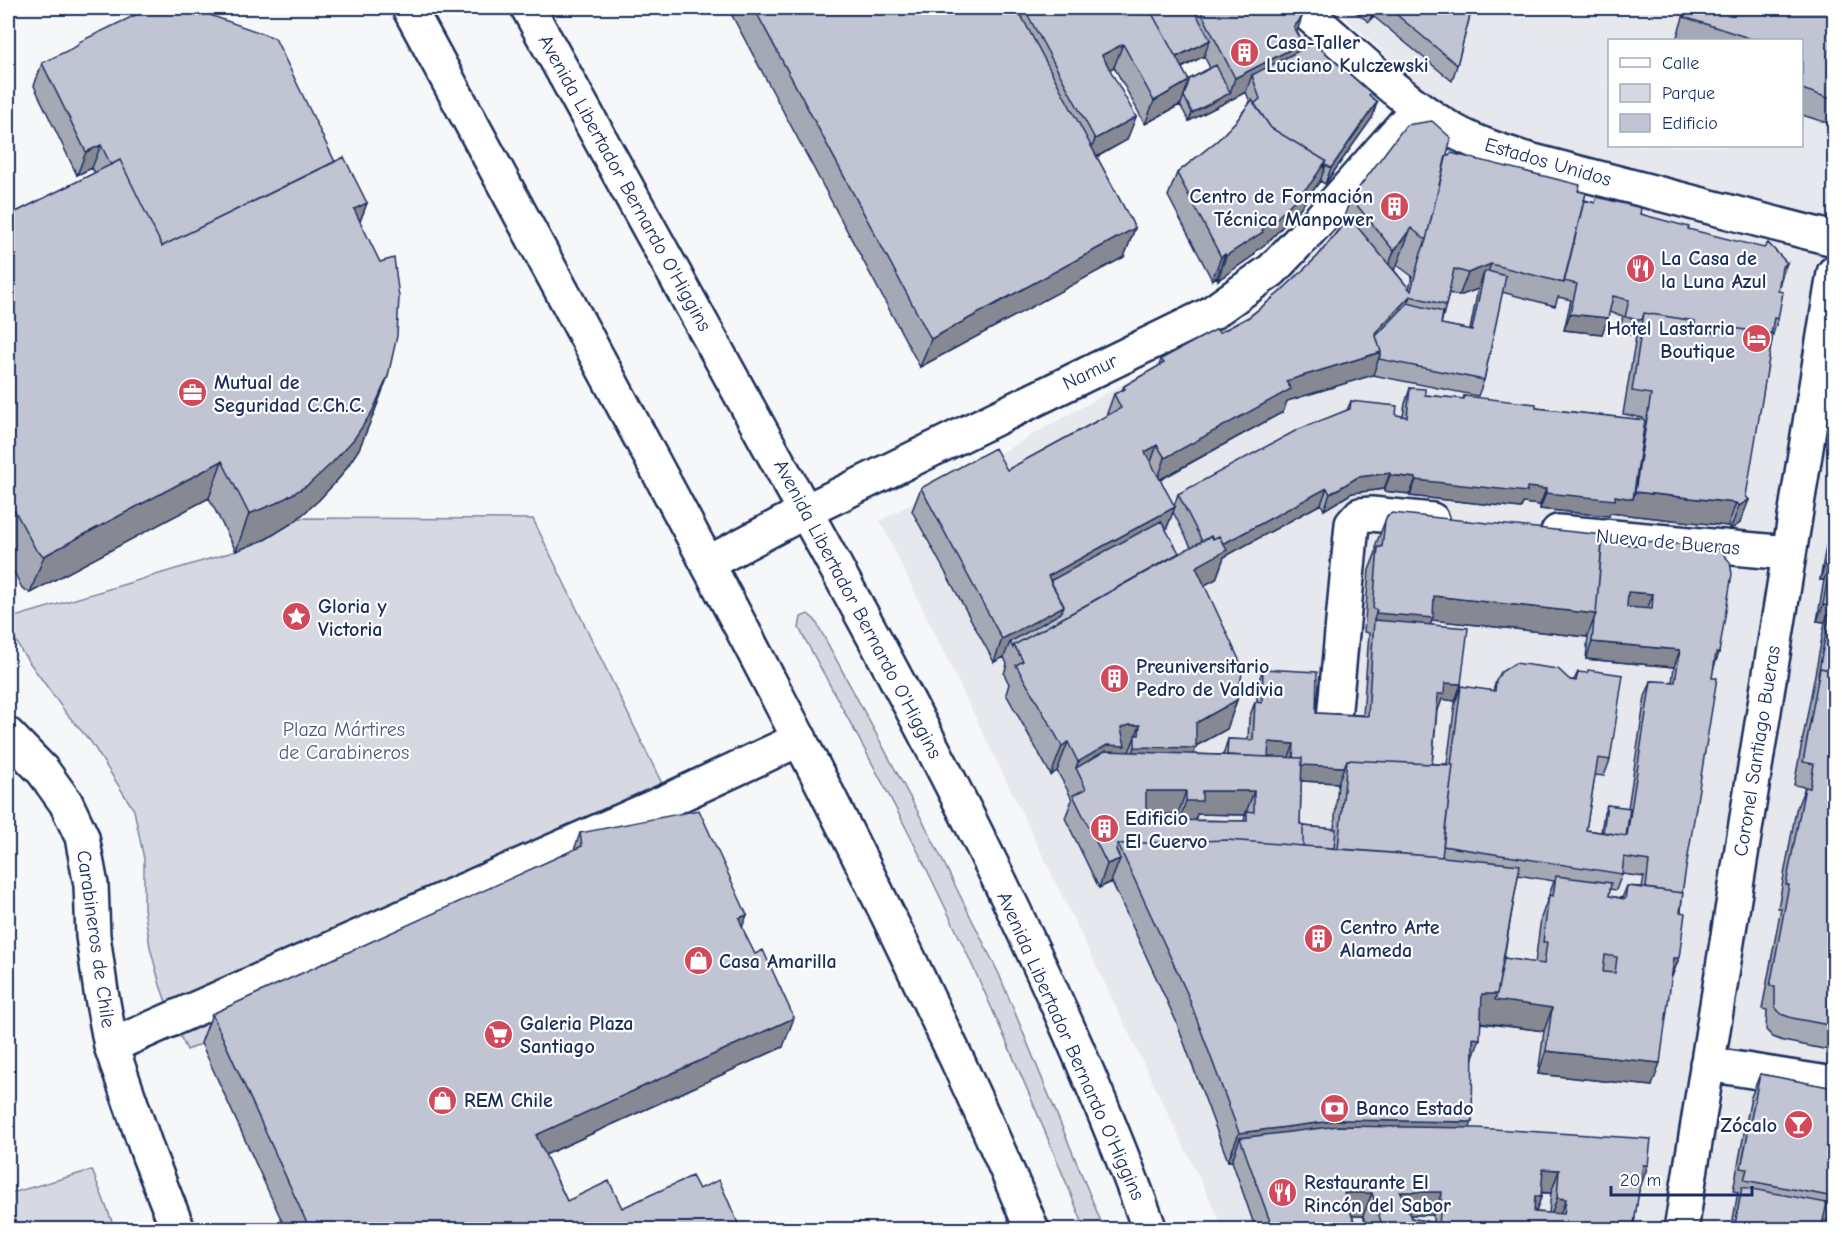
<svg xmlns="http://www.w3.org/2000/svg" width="1842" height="1237" viewBox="0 0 1842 1237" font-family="'Comic Neue',sans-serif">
<rect width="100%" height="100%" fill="#f6f7f9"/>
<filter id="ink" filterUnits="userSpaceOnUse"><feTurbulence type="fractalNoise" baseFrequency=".0167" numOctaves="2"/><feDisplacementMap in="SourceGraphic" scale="12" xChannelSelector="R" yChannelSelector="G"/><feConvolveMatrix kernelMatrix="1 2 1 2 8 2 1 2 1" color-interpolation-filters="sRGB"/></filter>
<g filter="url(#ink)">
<!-- built -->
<path fill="#e6e8ee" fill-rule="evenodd" d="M1334,8H1834V1229H1224L880,521L1267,303L1439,103ZM1610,40H1802V146H1610Z"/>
<!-- green -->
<path fill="#d6d9e2" stroke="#7884a0" stroke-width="1.5" d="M297,518L533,519L689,839L187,1050L172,1019L160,985L150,947L144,908V859L134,810L91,742L66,713L22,652L8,625V619L236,551L266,539Z
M808,614L815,620L926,827L999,974L1104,1229H1085C1031,1095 974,961 908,832C873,763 835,695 799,628L801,617Z
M92,1170L115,1229H8V1194Z"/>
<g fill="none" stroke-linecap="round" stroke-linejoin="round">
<defs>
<path id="street" d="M1301,8C1348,48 1398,98 1452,130C1475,143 1500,151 1525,159L1834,239
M1558,532L1789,553
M708,563L806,511L1210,314L1272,270L1322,217L1418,108
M1334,719L1352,524L1360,515L1371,514L1432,520
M8,735L43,771L66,803L82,837L91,885L93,936L101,992L111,1046L149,1156L178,1230
M111,1046L669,800L800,739
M1707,1064L1834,1084
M1681,1230L1834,273"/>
<path id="primary" d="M409,8C531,234 654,460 773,688C827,792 880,897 930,1003C966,1078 1001,1153 1032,1230
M528,8C614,163 699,318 784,473C920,718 1053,966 1150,1230"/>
</defs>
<!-- street casing -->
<use href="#street" stroke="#1b2f5e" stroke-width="38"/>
<!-- primary casing -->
<use href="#primary" stroke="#1b2f5e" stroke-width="38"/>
<!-- street -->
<use href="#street" stroke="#fff" stroke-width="33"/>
<!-- primary -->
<use href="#primary" stroke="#fff" stroke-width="33"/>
</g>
<!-- wall -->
<path fill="#a5a9b5" stroke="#1b2f5e" stroke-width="1.5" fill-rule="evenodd" d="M728,8H1290L1297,32L1303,43L1300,50L1370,96L1377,102L1372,118L1325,184L1320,181L1302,206L1268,242L1256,251L1254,255L1218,280L1217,277L1212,280L1168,196L1177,173L1218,140L1238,119L1250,102L1246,92L1189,121L1180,105L1145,124L1114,67L1110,69L1127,140L1097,157L1135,228L1124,257L920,367ZM1204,56L1210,68L1188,80L1182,68Z
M1350,8H1472L1457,65L1452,81L1373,16L1369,22Z
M1686,8H1834V114L1831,124L1802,115V40H1676Z
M42,63L335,162L367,203L360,221L388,376L374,413L359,449L341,476L319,500L294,522L266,539L236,551L209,498L30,593L22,588L8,560V216L95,173L92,168L77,175L34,86Z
M1446,156L1578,191L1584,200L1595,203L1597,197L1640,214L1688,229L1781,279L1778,291V319L1773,334L1740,523L1730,530L1728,526L1610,513L1609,516L1540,509V505L1523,503L1521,508L1410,496V494L1384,491V489L1352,493L1324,510L1321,504L1224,557L1216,579L1204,585L1237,700L1227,729L1196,746L1193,754L1223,755L1228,739L1248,740L1249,718L1255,702H1257V686L1263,669L1316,713L1363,715L1369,633L1364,632L1369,570L1376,552V544L1387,516L1602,542L1643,545L1644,541L1713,670L1682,893L1679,958L1671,979L1652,1086L1538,1074L1544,1031L1481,1023L1472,1059L1470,1128L1648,1165L1639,1188L1633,1230H1368L1363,1216H1352L1357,1230H1256L1232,1161H1228L1176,1021L1112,882L1099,888L1065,818L1072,800L1068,791L1057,771L1051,775L1006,694L1009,684L1004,674L1007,664L1004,657L994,662L912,511L921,488L1007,470L1106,416L1114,394L1122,390L1124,386L1159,366L1161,359L1219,333L1249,317L1279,293L1318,256L1339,229L1351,198ZM1397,265L1412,276L1409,289L1394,270ZM1478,289L1470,330L1441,324L1449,293L1459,296ZM1502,292L1555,306L1558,297L1571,300L1564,330L1602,334L1609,312L1623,316L1619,333L1636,336L1623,414L1643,418L1642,420L1536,408L1464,396L1463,399L1425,395L1410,388L1405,404L1403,416L1396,415L1351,401L1347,410L1178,494L1174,506L1160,480L1283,412L1287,401L1373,375L1478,396L1484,380ZM1173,512L1191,547L1179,554L1166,530ZM1432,620L1587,637L1588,636L1586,659L1674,667L1672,682L1651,681L1645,697L1628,808L1607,805L1604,813L1601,832L1586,830L1595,775L1604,776L1610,760L1578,672L1574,680H1570L1496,681L1493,691L1461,686L1455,703L1447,764H1432L1437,710H1438L1442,699L1455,701L1461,684L1430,625ZM1301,781L1338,783L1334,829L1303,826L1300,824ZM1146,814H1178V820H1146ZM1197,814L1245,815V816L1244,821L1195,820ZM1622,874L1644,877L1642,887L1627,886L1622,898L1609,896L1610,889L1616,890ZM1518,875L1554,881L1541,918L1535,963L1504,958ZM1542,1193H1551L1549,1213L1536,1212L1541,1197ZM1410,1215H1433V1223L1411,1218Z
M1834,502V1051L1783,1041L1773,1037L1766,1030L1767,1010L1762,1009L1781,908H1778L1796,810L1805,787L1794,785L1825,622L1817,621L1824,580H1820Z
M580,833L742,927L783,1047L545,1155L567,1201L622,1208L699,1189L741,1230H286L201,1043L212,1014L574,850Z
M1760,1074L1834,1088V1222L1823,1220L1821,1230H1731L1738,1192L1733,1191L1751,1097Z"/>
<!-- shaded-wall -->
<path fill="#868994" stroke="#1b2f5e" stroke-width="1.5" d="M1374,8H1376L1373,16L1369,22Z
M1302,17L1294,40V27Z
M1210,40L1204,56L1165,76L1171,60Z
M1303,43L1294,66L1252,75L1246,92L1189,121L1192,113L1230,93L1235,78Z
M1123,44L1114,67L1093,78L1102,55Z
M1189,81L1181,104L1145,124L1154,101Z
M1377,102L1372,118L1325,184L1331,168Z
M1136,117L1127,140L1087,162L1095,139Z
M101,145L92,168L77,175L86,152Z
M1326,161V165L1320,181L1302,206L1268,242L1256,251L1254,255L1218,280L1226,256L1262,230Z
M367,203L353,240L354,209Z
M1135,228L1124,257L920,367L931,339Z
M1411,228L1397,265L1380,288L1394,251Z
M1225,254L1217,277L1212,280L1221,257Z
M1787,263L1781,279L1776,283L1782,267Z
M1491,264L1482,287L1484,273L1478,289L1459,296L1468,273Z
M1410,296L1402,319L1375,347V333Z
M1570,314L1608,318L1602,334L1564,330Z
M1381,352L1373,375L1287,401L1283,412L1157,481L1165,458L1286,381Z
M388,376L374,413L359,449L341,476L319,500L294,522L266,539L236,551L249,514Z
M1157,445L1149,468L1145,452Z
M222,461L209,498L30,593L44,556Z
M1390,473L1384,489L1352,493L1324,510L1330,494L1358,477Z
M1390,475L1416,478L1410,494L1384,491Z
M1416,480L1527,487L1546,489L1540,505L1523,503L1521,508L1410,496Z
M1327,488L1321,504L1224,557L1216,579L1185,596L1196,567L1208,552Z
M1635,492L1736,503L1728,526L1610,513L1609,516L1540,509L1546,493L1615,496L1633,499Z
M1749,500L1740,523L1730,530L1739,506Z
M1175,507L1166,530L1045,583L1048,576Z
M1825,564H1830L1824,580H1820Z
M1628,592L1653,594L1647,610L1622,608Z
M1434,596L1596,614L1587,637L1432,620L1425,641L1374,620L1376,613Z
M1823,605L1831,606L1825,622L1817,621Z
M1064,606L1055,629L1010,642L1004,657L994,662L1002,639Z
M1592,642L1680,650L1674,667L1586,659Z
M1716,653H1719L1713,670Z
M1445,683L1461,684L1455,701L1442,699L1438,710H1432L1438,694Z
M1237,700L1227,729L1192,748H1196L1185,777L1125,775L1135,747L1196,723Z
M1129,725H1140L1128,754L1076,768L1078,762L1121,728Z
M1068,742L1057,771L1051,775L1062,746Z
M1269,742L1294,744L1288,760L1263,759Z
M1293,764L1344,767L1338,783L1287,780Z
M1146,791H1186L1178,814H1138Z
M1202,791H1254L1245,815L1197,814L1194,824H1178L1186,801Z
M1120,859L1111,882L1099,888L1107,864Z
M747,915L736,943L739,918Z
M1674,958H1679L1670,981Z
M1482,994H1497L1552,1008L1544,1031L1487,1023L1472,1022Z
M794,1018L783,1047L525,1164L536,1135Z
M1473,1038L1480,1039L1469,1068Z
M1546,1051L1660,1063L1652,1086L1538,1074Z
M1340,1120L1472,1122L1461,1151L1240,1138L1232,1161H1228L1239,1133Z
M1643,1165H1648L1640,1188H1634Z
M1543,1169L1559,1170L1551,1193L1535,1192Z
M1400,1192H1442L1433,1215H1392Z
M1344,1193H1372L1363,1216H1336Z
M1535,1196L1541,1197L1533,1220Z
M1557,1198L1566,1199L1557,1222L1549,1221Z"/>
<!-- building -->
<path fill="#c0c4d3" stroke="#1b2f5e" stroke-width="1.5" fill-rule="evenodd" d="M150,8H190L275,38L335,162L162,246L120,160L111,165L101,145L86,152L42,63L77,46L79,42Z
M754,8H1017L1135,228L931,339Z
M1024,8H1149L1189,81L1154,101L1123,44L1102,55L1136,117L1095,139Z
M1149,8H1193L1210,40L1176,57Z
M1199,8H1290L1302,17L1294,27L1303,43L1235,78Z
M1396,8H1472L1457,65L1391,10Z
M1687,8H1834V100L1802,89V40H1755L1684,17Z
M1314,43L1371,93L1369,95L1377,102L1331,168L1326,165L1323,168L1326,161L1271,128L1254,104L1260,99L1252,75Z
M1216,65L1230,93L1192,113L1184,96L1189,81L1188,80Z
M1252,100L1271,128L1326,161L1311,183L1276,219L1262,230L1263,232L1226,256L1225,254L1221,257L1177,173L1218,140L1238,119Z
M1432,121L1451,138L1426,240L1411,228L1394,251L1351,198L1406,125Z
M1451,153L1580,185L1578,191L1586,193L1564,283L1491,264L1468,273L1454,269L1446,305L1410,296L1375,333L1381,352L1286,381L1291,389L1165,458L1157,445L1145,452L1175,507L1048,576L1064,606L1002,639L921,488L995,448L1007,470L1121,408L1114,394L1125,389L1124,386L1164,363L1161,359L1217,329L1219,333L1249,317L1279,293L1318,256L1349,217L1411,291L1420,256L1426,240L1446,156H1449Z
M344,157L367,203L354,209L380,262L394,258L399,297L397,336L388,376L372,412L354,439L332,463L308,485L279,502L249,514L222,461L44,556L36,550L8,498V216L120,160L162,246Z
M1597,197L1641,208L1640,214L1689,227L1688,229L1764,248L1768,243L1787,263L1782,267L1778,291L1783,292L1778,319L1774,318L1771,334L1719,326L1717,332L1695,329V321L1644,313L1642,320L1625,317L1629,300L1613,296L1608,318L1570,314L1577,284L1564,281L1584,200L1595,203Z
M1488,271L1506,276L1484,380L1379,359L1381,352L1376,336L1408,303L1443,312L1441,324L1472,330L1484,273Z
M1644,313L1695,321L1694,330L1718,334L1719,326L1773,334L1746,496L1749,500L1739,506L1736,503L1635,492L1651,394L1632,391Z
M1410,388L1425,389V395L1464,399V396L1536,404V408L1645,420L1633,499L1615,496V500L1546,493V489L1527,487V492L1416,480V478L1390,475V473L1358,477L1330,494L1327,488L1223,544L1219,536L1213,539L1211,536L1202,541L1178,494L1297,430L1350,409L1351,401L1397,406L1396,415L1407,417Z
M1392,513L1603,535L1596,614L1434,596L1433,618L1376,613L1377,610L1373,609L1378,547H1382L1385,521L1387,516Z
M1161,521L1179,553L1014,645L1013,648L1010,642L1061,613L1064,606L1050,581Z
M1834,525V538H1832Z
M1211,536L1213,539L1219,536L1227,550L1196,567L1243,668L1237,700L1196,723V748L1135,747V735H1139L1140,725H1129L1121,728L1125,746L1107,745L1078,762L1068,742L1062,746L1016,665L1023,661L1014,645Z
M1644,541L1718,548L1730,562L1732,574L1719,653H1716L1712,678H1717L1682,893L1646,888L1649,861L1624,857L1622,874L1443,846L1453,765H1451L1461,686L1495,691L1496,681L1501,672L1515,663L1558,669L1570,680L1576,681L1578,672L1587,673L1588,670L1623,675L1610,760L1598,758L1586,830L1627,836L1651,681L1675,682L1680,650L1592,642L1594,619L1596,614L1602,542L1644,546ZM1628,592L1653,594L1652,609L1627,607Z
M1830,545L1834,546V671L1820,668L1818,675L1831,606L1823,605L1830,564H1825Z
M1374,620L1468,628L1461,684L1445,683L1444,694H1438L1432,764L1347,760L1344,767L1301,765L1302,758H1293L1294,744L1269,742L1268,757L1227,755L1228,739L1253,740L1255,702L1262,703L1263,669L1317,672L1316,713L1368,716Z
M1820,668L1834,671V1026L1792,1018L1781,1014L1775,1007V987L1770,986L1789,885H1786L1805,787L1810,788L1814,764L1803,762Z
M1105,751L1302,758L1300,824H1303V846L1227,840L1118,844L1116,850L1120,859L1107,864L1073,795L1086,789L1076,768ZM1146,791H1186V801H1202V791H1254V812L1247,811V821L1146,820Z
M1347,760L1453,765L1442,857L1338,849Z
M1607,805L1630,808L1626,836L1603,832Z
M699,810L747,915L739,918L746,936L755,954L763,950L794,1018L536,1135L567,1201L609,1181L622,1208L692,1176L699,1189L719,1180L741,1230H310L212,1014L582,846L580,833Z
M1303,826L1336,829L1334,848L1303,846Z
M1227,840L1443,857L1520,865L1497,994H1482L1480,1039L1473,1038L1472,1122L1340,1120L1239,1133L1187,993L1118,844Z
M1556,876L1611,883L1609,896L1625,899L1627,886L1683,893L1680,912L1685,913L1679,958H1674L1660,1063L1546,1051L1552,1008L1495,1000L1497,994L1504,958L1544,964L1547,942H1543L1549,895L1553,896ZM1605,955L1617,957L1615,973L1603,972Z
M1760,1074L1834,1088V1197L1744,1180L1747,1169L1741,1168Z
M1338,1126L1476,1128L1651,1139L1648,1165H1643L1633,1230H1379L1383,1228L1372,1193H1344L1357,1230H1273L1240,1138ZM1543,1169L1559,1170L1557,1198L1566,1199L1564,1214L1534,1212L1535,1196L1541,1197ZM1400,1192H1442L1439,1224L1411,1218Z
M1742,1187L1827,1203L1821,1230H1734Z"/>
</g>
<!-- icons -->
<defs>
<symbol id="building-disc" viewBox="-11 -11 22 22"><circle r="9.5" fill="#d1495b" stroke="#fff"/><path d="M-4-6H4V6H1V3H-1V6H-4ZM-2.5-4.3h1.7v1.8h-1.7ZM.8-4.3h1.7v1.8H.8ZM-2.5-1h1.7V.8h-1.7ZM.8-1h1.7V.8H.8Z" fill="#fff"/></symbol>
<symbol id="restaurant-disc" viewBox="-11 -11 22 22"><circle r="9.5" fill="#d1495b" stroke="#fff"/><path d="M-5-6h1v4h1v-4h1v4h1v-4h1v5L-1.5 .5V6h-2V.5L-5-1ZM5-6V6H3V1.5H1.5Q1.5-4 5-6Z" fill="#fff"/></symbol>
<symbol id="hotel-disc" viewBox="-11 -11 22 22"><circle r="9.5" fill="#d1495b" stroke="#fff"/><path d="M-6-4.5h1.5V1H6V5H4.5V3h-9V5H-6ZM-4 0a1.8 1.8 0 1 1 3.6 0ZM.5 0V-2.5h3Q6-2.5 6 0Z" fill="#fff"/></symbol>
<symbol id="office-disc" viewBox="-11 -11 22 22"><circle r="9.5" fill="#d1495b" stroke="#fff"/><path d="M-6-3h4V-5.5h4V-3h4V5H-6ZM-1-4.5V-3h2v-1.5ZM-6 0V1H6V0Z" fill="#fff"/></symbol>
<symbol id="sight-disc" viewBox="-11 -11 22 22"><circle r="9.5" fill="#d1495b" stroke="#fff"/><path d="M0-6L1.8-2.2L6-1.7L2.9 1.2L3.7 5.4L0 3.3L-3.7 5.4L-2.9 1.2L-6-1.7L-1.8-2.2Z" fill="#fff"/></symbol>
<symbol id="shop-disc" viewBox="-11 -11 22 22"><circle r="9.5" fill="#d1495b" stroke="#fff"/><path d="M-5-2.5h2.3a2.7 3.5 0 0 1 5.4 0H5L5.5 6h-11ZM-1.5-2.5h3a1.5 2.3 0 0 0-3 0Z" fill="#fff"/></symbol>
<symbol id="supermarket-disc" viewBox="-11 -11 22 22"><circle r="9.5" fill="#d1495b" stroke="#fff"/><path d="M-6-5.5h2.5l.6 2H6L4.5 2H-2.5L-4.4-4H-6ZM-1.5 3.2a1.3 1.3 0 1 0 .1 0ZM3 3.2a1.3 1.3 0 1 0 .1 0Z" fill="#fff"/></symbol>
<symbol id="bank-disc" viewBox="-11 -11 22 22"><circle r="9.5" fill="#d1495b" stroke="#fff"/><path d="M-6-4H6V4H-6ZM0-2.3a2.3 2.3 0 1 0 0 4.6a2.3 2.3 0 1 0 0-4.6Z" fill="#fff"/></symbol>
<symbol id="bar-disc" viewBox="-11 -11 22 22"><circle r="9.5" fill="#d1495b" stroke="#fff"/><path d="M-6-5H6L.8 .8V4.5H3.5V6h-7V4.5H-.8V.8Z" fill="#fff"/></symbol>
</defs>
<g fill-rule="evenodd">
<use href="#building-disc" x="1228" y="36" width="33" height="33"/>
<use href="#building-disc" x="1378" y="190" width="33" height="33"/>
<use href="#restaurant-disc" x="1624" y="252" width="33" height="33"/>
<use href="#hotel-disc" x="1740" y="322" width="33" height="33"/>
<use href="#office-disc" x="176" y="376" width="33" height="33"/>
<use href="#sight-disc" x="280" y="600" width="33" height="33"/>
<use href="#building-disc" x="1098" y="662" width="33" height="33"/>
<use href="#building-disc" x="1088" y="812" width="33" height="33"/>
<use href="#building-disc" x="1302" y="922" width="33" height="33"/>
<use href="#shop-disc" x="682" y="944" width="33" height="33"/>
<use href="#supermarket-disc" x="482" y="1018" width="33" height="33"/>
<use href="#shop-disc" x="426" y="1084" width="33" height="33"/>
<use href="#bank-disc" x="1318" y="1092" width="33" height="33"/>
<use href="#bar-disc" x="1782" y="1108" width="33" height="33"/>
<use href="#restaurant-disc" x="1266" y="1176" width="33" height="33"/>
</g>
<g text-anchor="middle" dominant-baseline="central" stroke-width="4.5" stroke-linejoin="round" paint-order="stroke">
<!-- poi labels -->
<g font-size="20" font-weight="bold" fill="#1b2f5e" stroke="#fff" text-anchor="start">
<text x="1266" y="42">Casa-Taller<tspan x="1266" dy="23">Luciano Kulczewski</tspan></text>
<text x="1373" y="196" text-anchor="end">Centro de Formación<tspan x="1373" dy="23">Técnica Manpower</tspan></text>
<text x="1661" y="258">La Casa de<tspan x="1661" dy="23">la Luna Azul</tspan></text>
<text x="1735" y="328" text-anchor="end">Hotel Lastarria<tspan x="1735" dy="23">Boutique</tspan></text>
<text x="214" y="382">Mutual de<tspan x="214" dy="23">Seguridad C.Ch.C.</tspan></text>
<text x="318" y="606">Gloria y<tspan x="318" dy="23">Victoria</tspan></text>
<text x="1136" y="666">Preuniversitario<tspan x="1136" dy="23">Pedro de Valdivia</tspan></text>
<text x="1125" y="818">Edificio<tspan x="1125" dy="23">El Cuervo</tspan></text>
<text x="1340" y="927">Centro Arte<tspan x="1340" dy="23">Alameda</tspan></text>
<text x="719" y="961">Casa Amarilla</text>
<text x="520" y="1023">Galeria Plaza<tspan x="520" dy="23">Santiago</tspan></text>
<text x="464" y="1100">REM Chile</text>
<text x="1356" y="1108">Banco Estado</text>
<text x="1777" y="1125" text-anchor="end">Zócalo</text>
<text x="1304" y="1182">Restaurante El<tspan x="1304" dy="23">Rincón del Sabor</tspan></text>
</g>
<!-- street labels -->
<g font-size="20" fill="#1b2f5e" stroke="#fff">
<text transform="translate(1548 162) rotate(16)">Estados Unidos</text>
<text transform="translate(625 183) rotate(61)">Avenida Libertador Bernardo O'Higgins</text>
<text transform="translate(1090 372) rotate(-26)">Namur</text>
<text transform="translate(1668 542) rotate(5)">Nueva de Bueras</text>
<text transform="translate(858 609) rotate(62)">Avenida Libertador Bernardo O'Higgins</text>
<text transform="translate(1757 751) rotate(-81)">Coronel Santiago Bueras</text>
<text transform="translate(96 939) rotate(82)">Carabineros de Chile</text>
<text transform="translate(1071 1046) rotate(66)">Avenida Libertador Bernardo O'Higgins</text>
</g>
<!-- park labels -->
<g font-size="20" fill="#4a5a7f" stroke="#fff">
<text x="344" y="729">Plaza Mártires<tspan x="344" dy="23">de Carabineros</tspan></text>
</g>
</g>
<!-- margin -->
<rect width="1842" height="1237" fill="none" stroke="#fff" stroke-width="30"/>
<rect x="15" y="15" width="1812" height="1207" fill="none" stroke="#1b2f5e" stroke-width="2" filter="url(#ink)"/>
<!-- legend -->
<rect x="1608" y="39" width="195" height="108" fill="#ffffff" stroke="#a4acbf" stroke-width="1.5"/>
<rect x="1620" y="58" width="30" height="9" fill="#ffffff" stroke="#a4acbf" stroke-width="1.5"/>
<text x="1662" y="69" font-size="18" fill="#1b2f5e">Calle</text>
<rect x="1620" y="84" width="30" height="18" fill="#d6d9e2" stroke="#a4acbf" stroke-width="1.5"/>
<text x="1662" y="99" font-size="18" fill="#1b2f5e">Parque</text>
<rect x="1620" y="114" width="30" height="18" fill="#c0c4d3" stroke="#a4acbf" stroke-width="1.5"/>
<text x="1662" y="129" font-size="18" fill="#1b2f5e">Edificio</text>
<!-- scale -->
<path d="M1611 1186v9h141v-9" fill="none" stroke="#1b2f5e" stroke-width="3"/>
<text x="1620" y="1186" font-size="18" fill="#1b2f5e" stroke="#ffffff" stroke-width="4.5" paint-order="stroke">20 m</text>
</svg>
